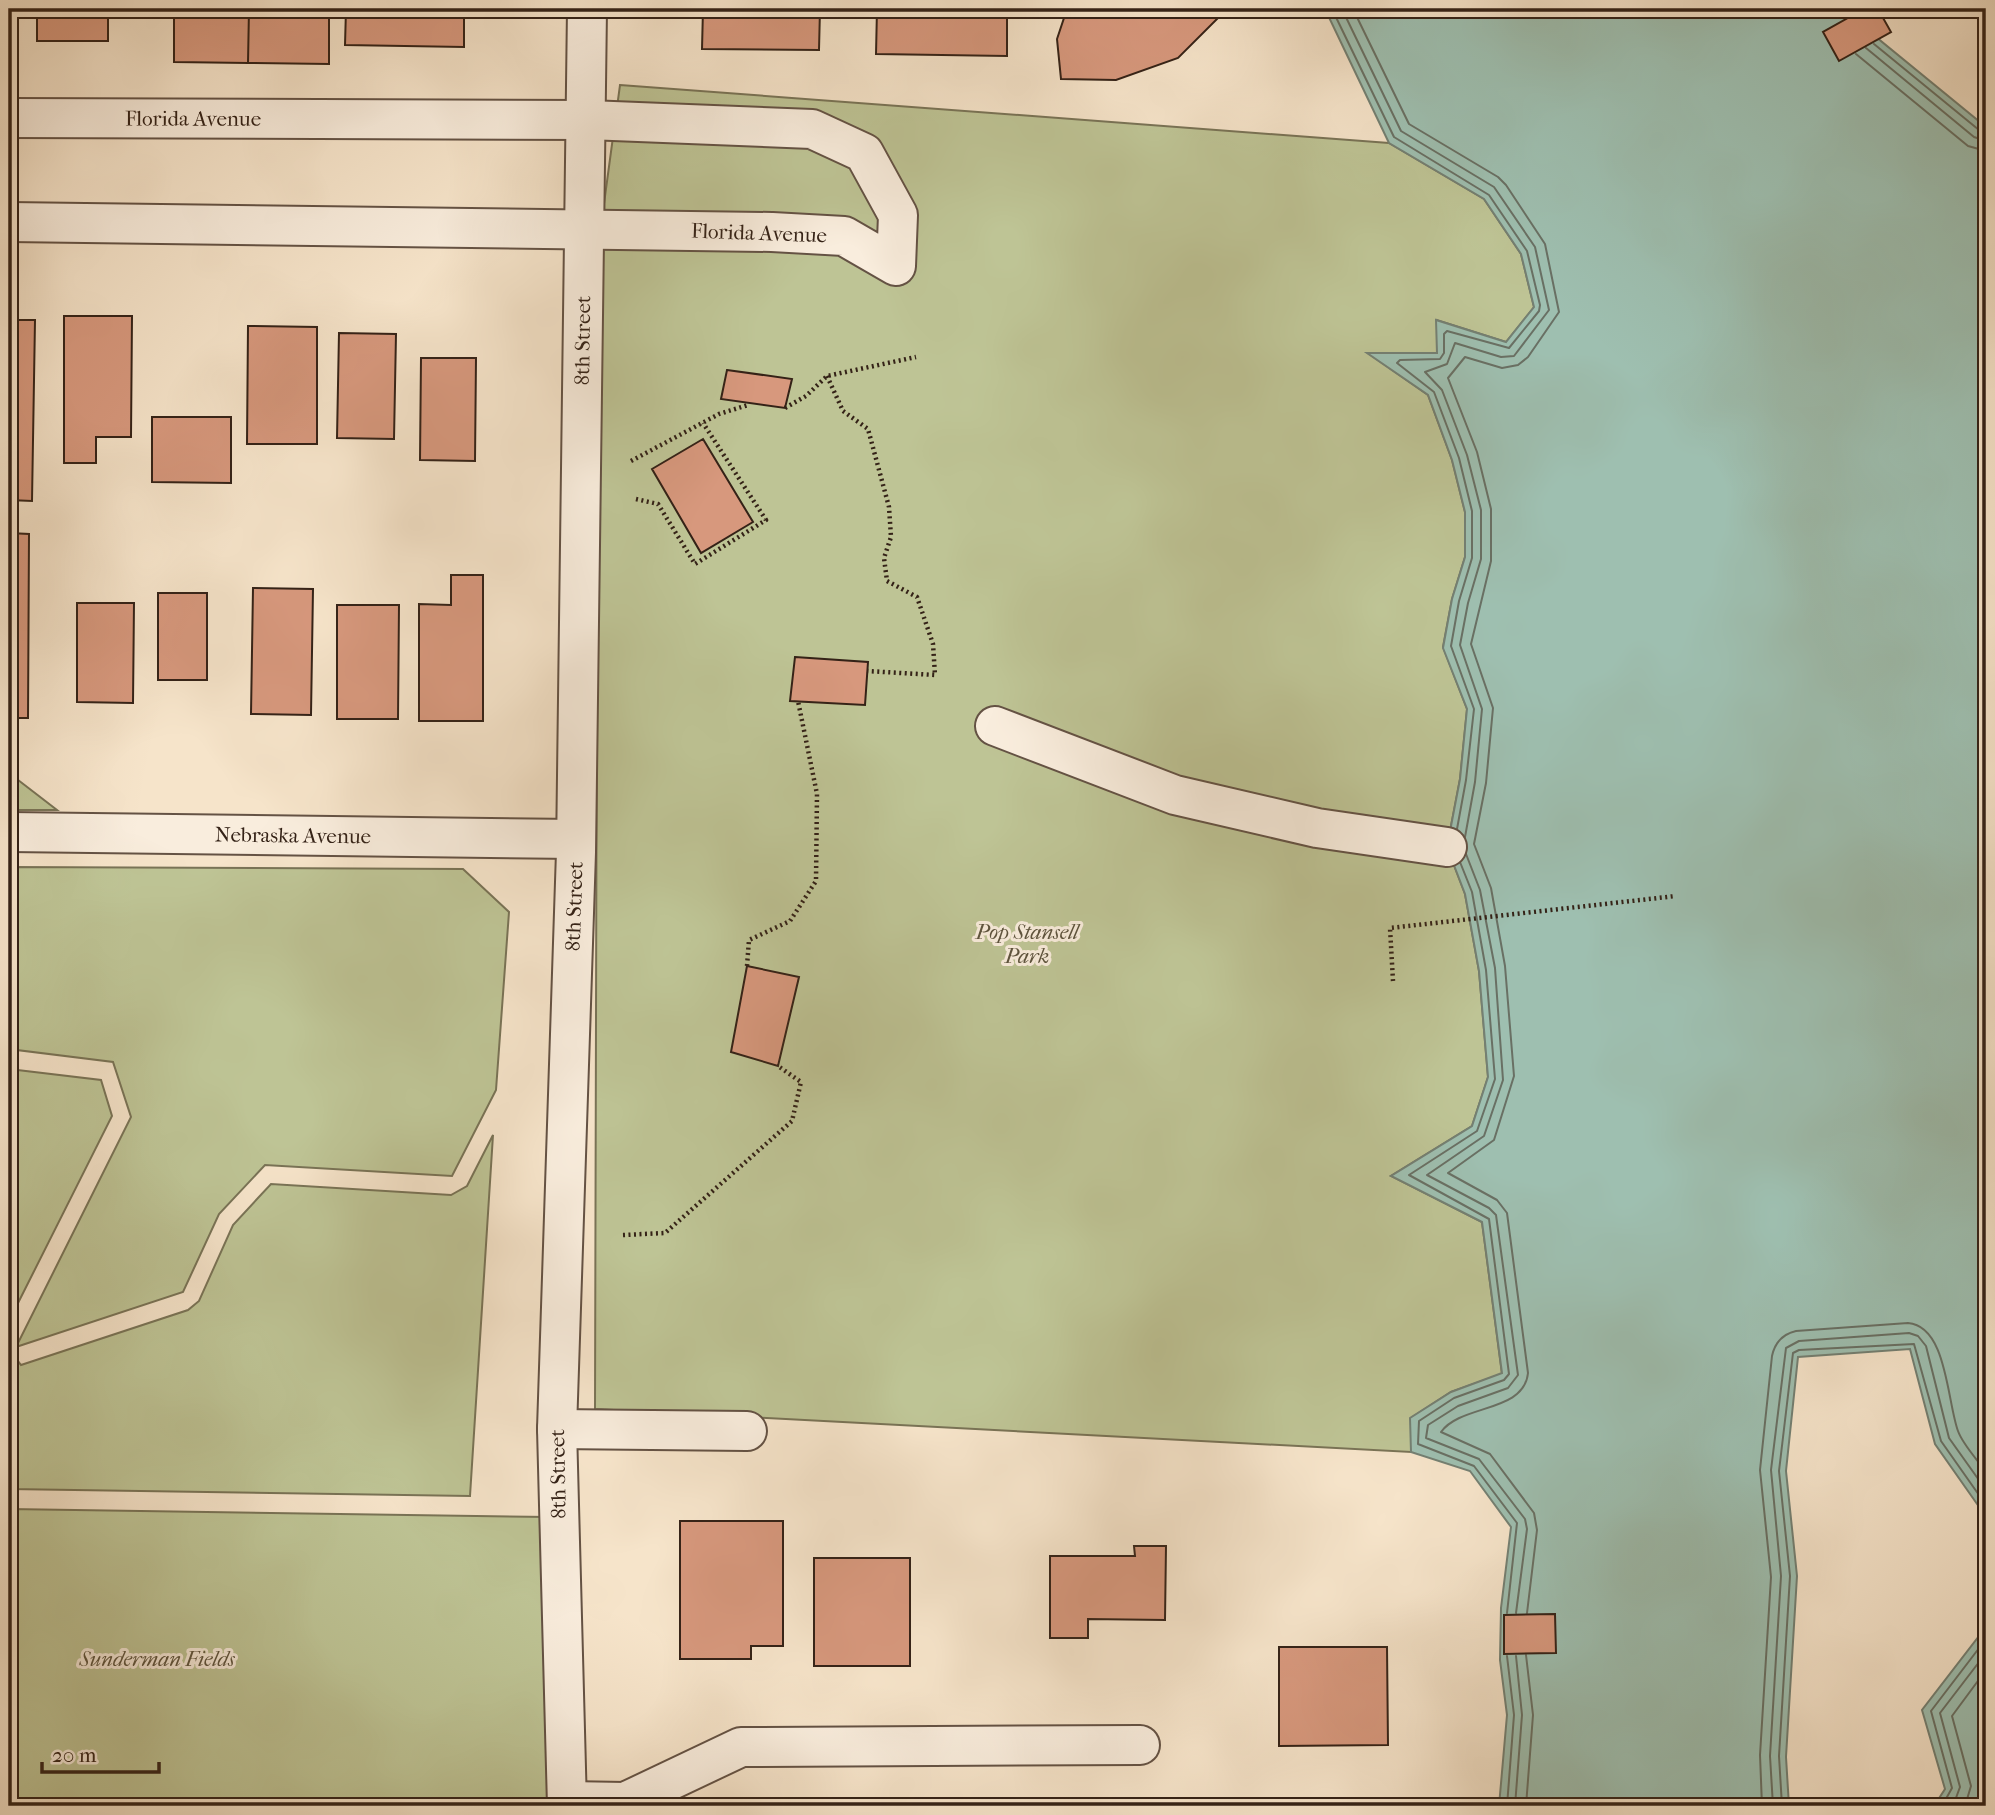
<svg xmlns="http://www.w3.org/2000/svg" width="1995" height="1815" viewBox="0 0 1995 1815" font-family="'IM FELL French Canon',serif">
<rect width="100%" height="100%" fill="#f6e4ca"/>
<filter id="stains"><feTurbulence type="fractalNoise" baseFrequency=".00286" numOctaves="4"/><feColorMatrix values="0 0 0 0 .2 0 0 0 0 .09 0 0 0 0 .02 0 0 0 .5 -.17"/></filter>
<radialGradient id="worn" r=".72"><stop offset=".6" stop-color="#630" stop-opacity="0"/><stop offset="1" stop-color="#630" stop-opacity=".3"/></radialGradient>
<!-- green -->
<path fill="#bec495" stroke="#797356" stroke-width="2" d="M620,85L1389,143L1484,199L1521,254L1534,307L1506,342L1437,320V353H1368L1428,395L1452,460L1465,512V557L1452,599L1443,647L1467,709L1460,779L1447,847L1465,894L1479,971L1488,1077L1472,1126L1391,1176L1482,1222L1502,1374L1451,1392L1411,1418V1452L595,1409L598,248Z
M9,773L57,810H9Z
M9,867L463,869L509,912L496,1090L452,1176L265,1165L219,1214L183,1292L16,1347L131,1117L113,1062L9,1049Z
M9,1069L101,1080L112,1116L9,1321Z
M493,1135L470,1496L9,1489V1349L21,1365L188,1310L199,1301L233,1225L271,1184L451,1195L467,1186Z
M9,1509L548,1517L555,1806H9Z"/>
<!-- water -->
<path fill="#9ebfb0" stroke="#748073" stroke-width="2" d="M1325,9H1859L1870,32L1986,127V1557L1982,1511L1935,1444L1910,1349L1798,1357L1786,1471L1797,1576L1786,1757L1789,1806H1499L1507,1715L1500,1660L1501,1608L1511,1527L1470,1471L1411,1452L1410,1418L1451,1392L1502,1373L1482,1222L1391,1176L1472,1126L1488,1077L1479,971L1465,894L1447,847L1460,779L1467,709L1443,648L1452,599L1465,557V512L1452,460L1428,395L1367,353H1437L1436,320L1506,342L1534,307L1521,254L1484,199L1389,143Z
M1986,1627V1806H1934L1945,1789L1922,1710Z"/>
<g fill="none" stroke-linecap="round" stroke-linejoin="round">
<!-- shore -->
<path stroke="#697064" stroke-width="2" d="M1332,9L1394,137L1489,195L1527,251L1540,305L1539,311L1509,348L1447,331L1444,334V353L1440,359L1400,360L1397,363L1434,392L1459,458L1472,511V558L1459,601L1451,646L1474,709L1466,780L1457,829
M1342,9L1401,131L1494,187L1535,247L1549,310L1514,356L1501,357L1455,343L1447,364L1425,372L1442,390L1467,455L1481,510V559L1468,603L1460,645L1482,709L1475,782L1465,837
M1353,9L1409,124L1498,177L1506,185L1545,244L1559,312L1528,357L1518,365L1502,368L1465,357L1448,378L1477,452L1491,509V561L1471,644L1493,708L1486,783L1474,844L1491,888L1505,966L1514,1076L1494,1140L1448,1173L1497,1200L1507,1213L1528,1373C1524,1413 1461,1404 1441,1432L1490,1454L1534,1513L1537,1530L1527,1613
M1874,44L1979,130L1986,132
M1866,48L1974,137L1986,141
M1856,54L1968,146L1986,151
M1466,854L1480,890L1495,968L1503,1080L1484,1136L1427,1175L1489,1208L1496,1215L1518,1375L1508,1388L1458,1406L1428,1425L1426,1438L1479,1459L1525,1519L1527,1529L1516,1613
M1460,862L1472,892L1486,970L1495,1079L1477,1131L1409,1175L1489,1219L1509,1374L1504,1380L1454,1398L1419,1421L1418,1444L1474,1466L1517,1523L1507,1613
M1507,1806L1514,1715L1507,1656
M1515,1806L1522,1715L1516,1656
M1526,1806L1533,1715L1526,1655
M1762,1806L1760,1755L1771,1577L1760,1470L1772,1356C1775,1342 1783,1334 1796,1331L1908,1323C1947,1326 1947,1401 1958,1431C1963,1445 1977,1459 1986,1472
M1773,1806L1770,1756L1781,1576L1771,1470L1786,1348L1799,1341L1909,1333L1918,1336L1926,1346L1949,1438L1986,1490
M1782,1806L1779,1756L1790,1576L1779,1471L1793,1353L1799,1350L1914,1344L1941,1441L1986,1505
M1942,1806L1952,1788L1931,1711L1986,1639
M1953,1806L1960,1787L1940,1713L1986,1653
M1965,1806L1971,1786L1952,1716L1986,1670"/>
</g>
<!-- building -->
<path fill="#d7987d" stroke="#342217" stroke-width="2" d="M37,9H108V41H37Z
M174,9H249L248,63L174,62Z
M249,9H329V64L248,63Z
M346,9H464V47L345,45Z
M703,9H820L819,50L702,49Z
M877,9H1007V56L876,54Z
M1067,9H1227L1178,58L1116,80L1061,79L1057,39Z
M1864,9H1878L1891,32L1839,61L1823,32Z
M64,316H132L131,437H96V463H64Z
M9,320H35L32,501L9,500Z
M248,326L317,327V444H247Z
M339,333L396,334L394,439L337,438Z
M421,358H476L475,461L420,460Z
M727,370L792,379L785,408L721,399Z
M152,417H231V483L152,482Z
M703,439L753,522L701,553L652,469Z
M9,533L29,534L28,718H9Z
M451,575H483V721H419V604L451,605Z
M253,588L313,589L311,715L251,714Z
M158,593H207V680H158Z
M77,603H134L133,703L77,702Z
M337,605H399L398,719H337Z
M795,657L868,662L865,705L790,701Z
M747,966L799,977L778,1066L731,1052Z
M680,1521H783V1646H751V1659H680Z
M1134,1546H1166L1165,1620L1088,1619V1638H1050V1556H1135Z
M814,1558H910V1666H814Z
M1555,1614L1556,1653L1504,1654V1615Z
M1279,1647H1387L1388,1745L1279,1746Z"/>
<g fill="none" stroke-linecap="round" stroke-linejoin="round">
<defs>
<g id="minor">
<path id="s1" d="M9,118L588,120L812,129L864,153L898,215L896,266L844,236L772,232L9,222"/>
<path d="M995,726L1175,795L1317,828L1447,847"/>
<path id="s2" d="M9,832L576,839"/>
<path d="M557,1429L747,1431"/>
<path d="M567,1801L625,1802L741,1747L1140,1745"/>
<path id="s3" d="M567,1806L557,1429L576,852L587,9"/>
</g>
</defs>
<!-- minor casing -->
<use href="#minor" stroke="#645244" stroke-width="42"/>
<!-- path -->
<path stroke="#342217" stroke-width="4.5" stroke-dasharray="2 3.5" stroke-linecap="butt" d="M827,376L843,411L868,429L889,507L891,537L884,558L887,581L917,597L933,644L935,675L867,671
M785,408L806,396L827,376L916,357
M631,461L719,414L748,405
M636,499L658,504L695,564L766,520L703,423
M747,966L749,940L790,921L816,881L817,794L798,701
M1393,981L1390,928L1676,896
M623,1235L665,1233L792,1121L801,1082L778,1066"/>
<!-- minor -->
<use href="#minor" stroke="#f9eddd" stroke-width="38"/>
</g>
<g text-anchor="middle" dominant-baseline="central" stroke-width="6" stroke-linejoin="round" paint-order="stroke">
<!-- street labels -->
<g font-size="21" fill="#342217" stroke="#f9eddd">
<text stroke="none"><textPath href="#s1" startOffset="184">Florida Avenue</textPath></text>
<text transform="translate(759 233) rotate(2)">Florida Avenue</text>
<text stroke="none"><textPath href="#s3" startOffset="1466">8th Street</textPath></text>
<text stroke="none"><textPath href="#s2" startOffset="284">Nebraska Avenue</textPath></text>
<text stroke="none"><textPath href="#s3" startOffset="900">8th Street</textPath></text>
<text transform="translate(558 1474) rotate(-91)">8th Street</text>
</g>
<!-- park labels -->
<g font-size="21" font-style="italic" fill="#5d533d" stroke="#f9eddd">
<text x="1027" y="932">Pop Stansell<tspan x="1027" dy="24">Park</tspan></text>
<text x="157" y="1659">Sunderman Fields</text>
</g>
</g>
<!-- margin -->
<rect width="1995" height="1815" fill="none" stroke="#f6e4ca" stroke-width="35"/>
<rect x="10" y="10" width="1974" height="1794" fill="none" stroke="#342217" stroke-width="3.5"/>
<rect x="18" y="18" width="1960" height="1780" fill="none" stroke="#342217" stroke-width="2"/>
<!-- scale -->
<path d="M42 1762v10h117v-10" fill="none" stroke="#342217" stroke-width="3.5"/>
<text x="52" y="1762" font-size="21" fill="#342217" stroke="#f9eddd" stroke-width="5" paint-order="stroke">20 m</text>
<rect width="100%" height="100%" filter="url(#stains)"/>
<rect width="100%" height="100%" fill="url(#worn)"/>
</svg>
